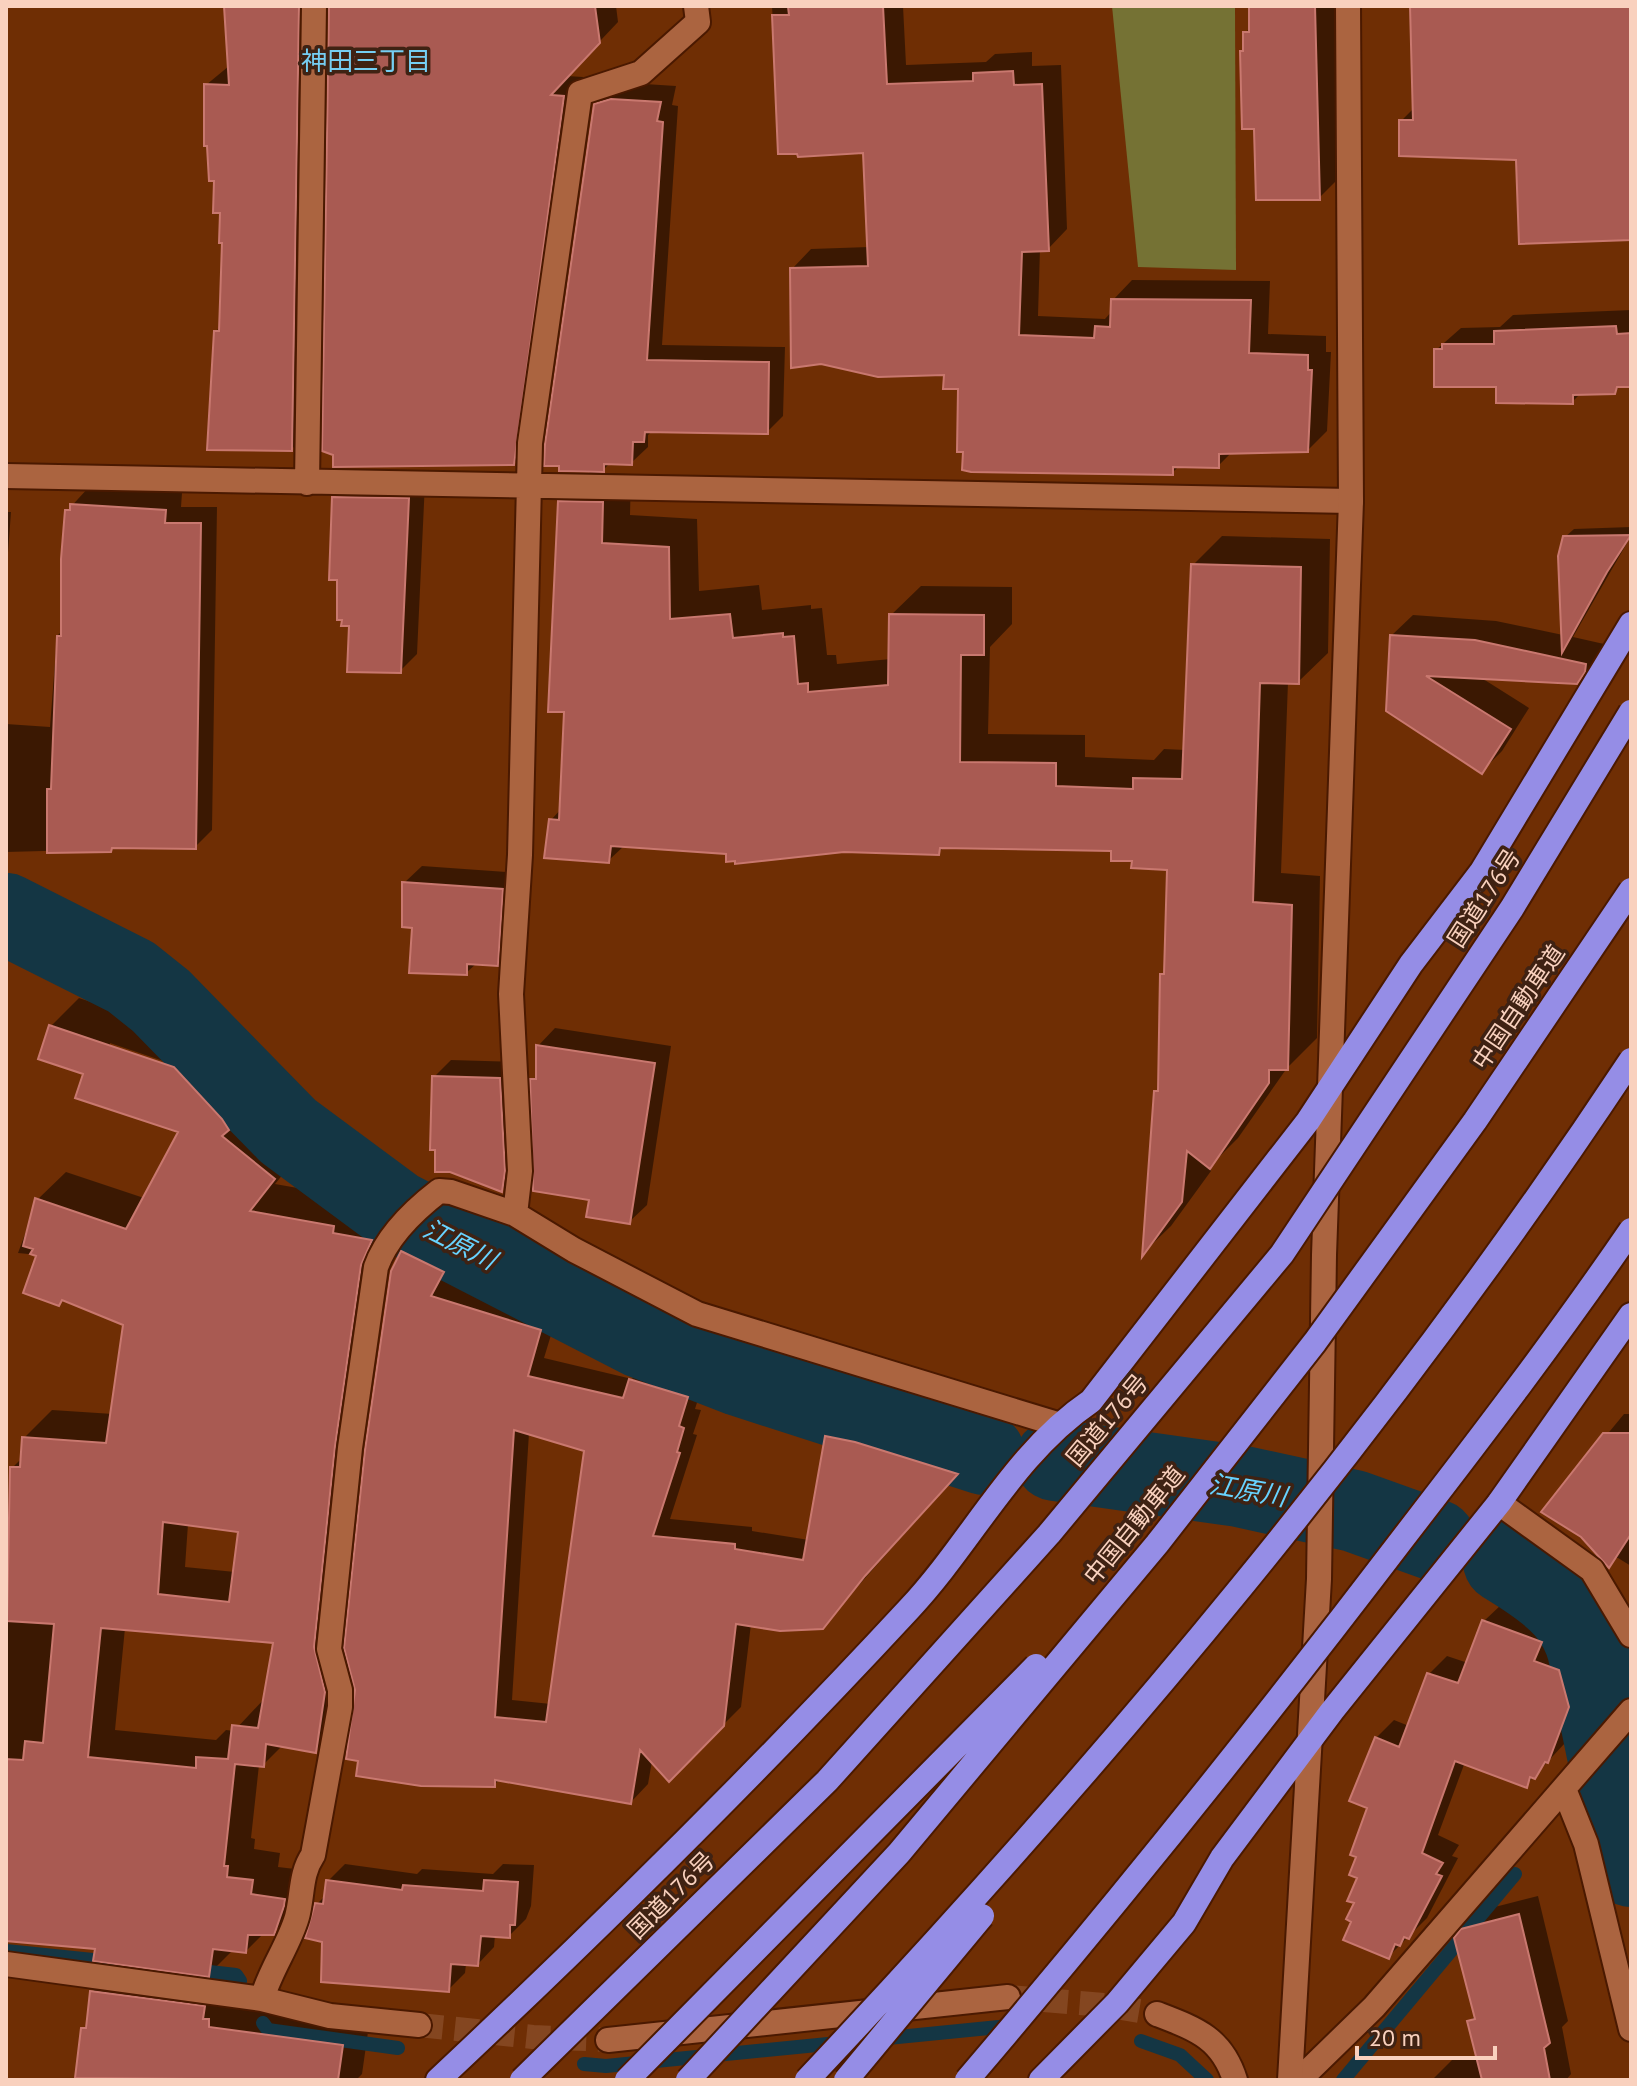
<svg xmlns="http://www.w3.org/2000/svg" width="1637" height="2086" viewBox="0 0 1637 2086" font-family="'PT Sans','Noto Sans JP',sans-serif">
<rect width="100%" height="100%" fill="#6f2e04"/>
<!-- green -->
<path fill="#757234" d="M1112,6H1235L1236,270L1138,267Z"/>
<!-- shadow -->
<path fill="#0007" fill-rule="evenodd" d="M225,6H317L311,429L292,449L216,331L221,326L224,241L206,85L229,66Z
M331,6H616L618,22L567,76L583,77L533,444L514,463Z
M772,6H903L906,65L986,62L995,54L1032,52V66L1061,65L1067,229L1048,249H1040L1038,316L1105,319L1112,311L1113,300L1132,280L1270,281L1268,334L1326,336V352H1331L1327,431L1308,450L1232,452L1218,466H1179L1172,473L960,387L946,373L821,362L792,269L811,249L869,247L865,151L780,152Z
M1347,6L1351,166L1319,198L1256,127L1245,33L1251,27L1252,6Z
M1413,6H1631V237L1518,158L1401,121L1414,108Z
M629,83L676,86L672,105L678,106L662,345L785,347L783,416L767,432L653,430L648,435V447L631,463L611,462L600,473L631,474L630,515L697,519L699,591L759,585L762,610L811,605V609L822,608L827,655H836L837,664L891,659V615L921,586L1012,587V624L990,647L988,734L1085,735V757L1154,760L1164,749L1185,750L1193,565L1222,536L1330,539L1328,653L1298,682H1288L1281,873L1320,876L1317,1038L1287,1068L1238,1138L1211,1165V1171L1171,1226L1144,1252L1156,1092L1160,1088L1162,974L1166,970L1169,868L1113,849L945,846L938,853L625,845L608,861L551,820L561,809L566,711L560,502L592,470L595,105L612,89Z
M1631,310V385H1621L1615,392L1581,393L1572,402L1498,385L1436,350L1461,328L1500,327L1513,315Z
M351,481L425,482L417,654L400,671L351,624L334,498Z
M89,487L182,493L181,507H217L212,830L195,847L6,852V724L50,727L57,636L63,630L67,511Z
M6,512H11L6,580Z
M1631,527V536L1573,637L1604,644L1597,662L1576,682L1480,677L1529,708L1502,751L1482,771L1392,635L1413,615L1496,621L1563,635L1565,537L1574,529Z
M422,866L519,873L514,947L497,964L477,963L466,973L414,926L404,883Z
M79,998L202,1039L249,1091L255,1100L248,1107L302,1151L275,1184L360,1199V1206L399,1212L388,1235L362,1417L341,1618L346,1642L393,1272L403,1252L420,1234L460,1254L447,1278L558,1312L544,1358L632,1379L648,1362L704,1380L695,1409L701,1410L693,1434L697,1435L670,1519L752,1527V1531L809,1540L827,1437L845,1420L973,1456L822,1627L751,1624L741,1707L669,1779L652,1761L648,1784L631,1802L500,1779L494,1785L360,1759L357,1690L353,1673L344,1723L316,1751L283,1745L263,1765H259L251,1838L255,1839L254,1849L280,1853L278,1867L312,1871L301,1905L273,1933H264L246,1951L233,1950L207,1976L232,1979L230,1991L370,2018L362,2074L356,2080H78L83,2029L89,2022L92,1992L121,1963L97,1947L6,1907V1634L12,1573L7,1572L12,1468L23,1457L24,1438L52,1410L113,1414L125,1324L64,1298L59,1303L39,1255L18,1253L38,1199L66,1172L144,1198L181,1130L86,1073L51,1026ZM110,1043L184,1068L183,1072L110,1047ZM529,1433L586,1450L551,1704L512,1700ZM188,1524L241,1531L235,1572L185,1567ZM125,1628L275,1641L265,1698L234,1731L226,1730L216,1740L115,1730Z
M555,1028L671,1046L647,1205L629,1222L592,1198L532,1080L538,1075V1046Z
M451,1060L516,1062L518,1173L502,1190L434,1077Z
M1624,1414H1631V1566L1618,1558L1605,1559L1582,1535L1544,1511Z
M1502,1604L1558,1624L1551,1643L1576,1652L1586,1688L1565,1743L1526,1785L1465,1762L1438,1835L1459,1845L1452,1856L1458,1858L1427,1918L1388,1957L1354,1921L1376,1738L1394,1720L1409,1726L1429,1674L1447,1656L1468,1663L1484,1621Z
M345,1864L417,1874L422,1869L493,1874L503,1864L534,1865L531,1906L526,1919L509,1936L495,1935L494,1947L478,1964H466L465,1973L448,1990L324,1940L317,1904L326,1895L328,1881Z
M1538,1896L1568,2021L1562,2027L1571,2074L1566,2080H1432L1452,2060L1477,2056L1469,2022L1476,2015L1463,1931L1483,1910Z"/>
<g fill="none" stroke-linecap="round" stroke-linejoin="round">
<!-- stream -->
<path stroke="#143644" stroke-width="14" d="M1590,1810L1615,1803
M6,1951L112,1962
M192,1970L236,1975L240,1981
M263,2023L268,2030L398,2048
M1141,2041L1180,2055L1207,2080
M584,2064L606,2066L1009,2026
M1343,2080L1515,1874"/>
<!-- river -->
<path stroke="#143644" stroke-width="82" d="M6,914L131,977L161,1001L288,1131L396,1211L641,1337L739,1375L984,1454
M1055,1460L1239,1486L1354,1511L1435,1540
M1504,1562C1552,1591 1590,1617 1592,1677L1631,1866"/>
</g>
<!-- building -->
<path fill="#a95a52" stroke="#c9786f" stroke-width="2" fill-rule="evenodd" d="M224,6H299L292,451L207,450L214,331H219L222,243H219L220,213H213L214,181H209L207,146H204V84L229,85Z
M329,6H595L600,43L551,95L564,96L514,465L333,467V455L322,451Z
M883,6L887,84L973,81V73L1013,71L1014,85L1042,84L1049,251L1022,252L1019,335L1094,338L1095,326L1110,327L1111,299L1251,300L1249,353L1308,355V370H1312L1308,452L1219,454V468L1173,467V475L971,472L962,470L963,452H957L958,389H943L944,375L878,377L821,364L791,368L790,268L868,266L863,153L798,157L797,154H778L772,15H789L788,7Z
M1315,6L1320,200H1256L1254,129H1242L1240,51H1243V32H1249V7Z
M1410,6H1631V240L1519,244L1516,160L1399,156V120H1413Z
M611,99L661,102L657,121L663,122L647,360L769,362L768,434L645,432L644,442H633L632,465L604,464V472L559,471V466H544L545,444L594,104Z
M1616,326L1617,334L1631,333V387H1617L1615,394L1573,395V404L1496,403V387H1434V349H1442V344H1494V331Z
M332,497L409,498L401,673L347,672L349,626H341L342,620H337V580H329Z
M558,501L603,502L602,543L669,547L670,619L730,614L733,638L783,633V637L794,636L798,684L808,683V692L888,685L889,614L984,615V655H961L960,762L1056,763V786L1133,789V778L1182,779L1191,564L1301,567L1299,684L1260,683L1253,902L1292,905L1288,1070H1269V1083L1210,1169L1187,1151L1182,1202L1142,1257L1154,1091H1158L1160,974H1164L1167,870L1131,868L1132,861H1111V851L940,848L939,855L844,852L735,864V861L726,862V854L611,846L609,863L544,858L549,819L559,820L564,712H548Z
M70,504L166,510L165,523H201L196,849L112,848L111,852L47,853V789H51L57,636H61V559L65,510H70Z
M1631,535L1607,572L1562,653L1558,556L1563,536Z
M1390,635L1475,640L1586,664L1585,672L1577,684L1426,676L1511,729L1482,774L1386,711Z
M402,882L503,889L498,966L467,964V975L409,973L412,928L402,927Z
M49,1025L174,1067L222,1119L229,1130L222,1136L275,1179L250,1211L334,1226L333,1233L372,1240L361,1265L335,1446L314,1647L325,1692L316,1753L266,1744L264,1767L235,1764L224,1866H228L227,1877L253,1880L251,1894L285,1899L284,1906L274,1935H248L246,1953L213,1949L209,1977L93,1961L95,1949L6,1941V1759L23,1760L25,1741L43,1743L54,1624L7,1621L10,1467H20L22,1437L106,1443L123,1325L62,1300L59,1306L23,1293L36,1256L30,1254L33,1249L23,1246L35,1198L126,1229L178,1132L75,1098L83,1074L38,1059ZM163,1522L238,1532L229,1602L158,1594ZM101,1628L273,1643L258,1728L232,1725L228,1759L196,1757V1768L88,1757Z
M536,1045L655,1063L630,1224L586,1217L589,1200L533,1191L530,1079H536Z
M432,1076L500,1078L505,1171L502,1192L450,1172H435V1150H430Z
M401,1251L444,1272L431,1296L541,1330L528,1376L623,1398L629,1379L688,1397L679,1426L684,1428L677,1452L680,1453L653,1536L735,1544V1549L803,1560L825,1436L855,1442L958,1474L865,1576L823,1629L780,1631L736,1624L724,1726L669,1782L640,1750L631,1804L495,1780V1787L421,1786L356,1776L358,1761L346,1759L355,1690L344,1648L365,1450L391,1271ZM514,1430L584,1451L546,1722L495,1717Z
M1603,1433H1631V1534L1609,1568L1581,1537L1541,1512Z
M1482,1620L1542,1642L1534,1661L1559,1670L1569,1707L1548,1763L1545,1762L1535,1779L1530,1777L1527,1788L1455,1761L1422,1853L1443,1863L1436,1874L1442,1876L1409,1939L1404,1937L1400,1946L1395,1944L1389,1959L1343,1940L1351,1922L1346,1919L1354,1903L1347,1901L1357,1878L1349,1875L1356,1857L1350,1855L1367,1808L1349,1801L1375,1737L1399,1747L1427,1673L1458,1683Z
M326,1880L402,1890L403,1885L483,1891L484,1880L518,1882L515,1925H510V1938L481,1936L478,1966L451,1964L449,1992L321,1982L322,1942L305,1938L315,1903L323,1904Z
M1519,1914L1550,2043L1544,2048L1550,2080H1482L1467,2021L1475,2019L1454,1938L1461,1929Z
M90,1991L205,2006L203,2019H209V2027L343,2045L338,2080L75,2078L81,2028H86Z"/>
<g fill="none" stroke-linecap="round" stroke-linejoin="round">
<!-- street-tunnel -->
<path stroke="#844620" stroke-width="24" stroke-dasharray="24 12" stroke-linecap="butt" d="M1008,1997L1105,2005L1157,2014
M419,2025L533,2037L608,2040"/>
<defs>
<path id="street" d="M6,476L1351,501
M307,483L314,6
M515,1214L574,1250L697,1314L1057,1424
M1499,1503L1592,1570L1631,1635
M1564,1789L1586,1844L1631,2029
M6,1964L262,1999L330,2016L419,2025
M262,1999C270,1970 289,1945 297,1917C303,1895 300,1874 313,1855L340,1707V1690L329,1649L350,1448L376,1267C387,1236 413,1211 439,1191L451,1192L515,1214L520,1171L511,994L520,855L530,443L580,93L641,73L698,22L696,6
M1157,2014C1196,2029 1222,2038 1235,2080
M608,2040L1008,1997
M1299,2080L1374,2007L1631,1711"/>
<path id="secondary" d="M1290,2080L1319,1579L1324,1255L1351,501L1348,6"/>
<path id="highway" d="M438,2080C600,1928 758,1772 909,1609C972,1542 1013,1454 1091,1401L1308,1121L1411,964L1482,871L1631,624
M1041,2080L1117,2003L1184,1923L1222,1858L1332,1711L1499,1503L1631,1315"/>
</defs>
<!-- street casing -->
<use href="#street" stroke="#4a1900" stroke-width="28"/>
<!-- secondary casing -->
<use href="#secondary" stroke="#4a1900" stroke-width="28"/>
<!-- highway casing -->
<use href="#highway" stroke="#4a1900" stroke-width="28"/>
<!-- street -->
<use href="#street" stroke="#ab6440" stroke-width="24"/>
<!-- secondary -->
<use href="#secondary" stroke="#ab6440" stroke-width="24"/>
<!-- highway -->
<use href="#highway" stroke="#958de6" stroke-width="24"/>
<defs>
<path id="highway-bridge" d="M522,2080L827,1781L1049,1534L1282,1254L1512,908L1631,712
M627,2080L1036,1666
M688,2080L899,1853L1157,1544L1315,1342L1475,1121L1631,890
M807,2080C1107,1761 1389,1426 1631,1060
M846,2080L982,1916
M967,2080C1118,1903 1263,1722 1404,1537C1482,1436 1559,1335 1631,1230"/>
</defs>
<!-- highway-bridge casing -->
<use href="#highway-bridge" stroke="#4a1900" stroke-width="28" stroke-linecap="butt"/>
<!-- highway-bridge -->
<use href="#highway-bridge" stroke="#958de6" stroke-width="24"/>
</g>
<g text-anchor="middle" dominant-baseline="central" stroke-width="7" stroke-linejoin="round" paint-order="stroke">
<!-- street labels -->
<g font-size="24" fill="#f9d1be" stroke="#3f2213">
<text transform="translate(1484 898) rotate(-57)">国道176号</text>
<text transform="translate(1518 1007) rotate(-56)">中国自動車道</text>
<text transform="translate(1107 1420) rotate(-50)">国道176号</text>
<text transform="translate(1134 1525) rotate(-51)">中国自動車道</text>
<text transform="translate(671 1895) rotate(-45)">国道176号</text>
</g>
<!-- neighbourhood labels -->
<g font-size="26" fill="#75cef3" stroke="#3f2213">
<text x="366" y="60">神田三丁目</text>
</g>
<!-- water labels -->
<g font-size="26" font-style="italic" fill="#67d3ff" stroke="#3f2213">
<text transform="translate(460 1244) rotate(27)">江原川</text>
<text transform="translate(1248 1490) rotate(10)">江原川</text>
</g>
</g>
<!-- border -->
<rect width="1637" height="2086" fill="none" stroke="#f9d1be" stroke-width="16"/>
<!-- scale -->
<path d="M1357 2046v12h138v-12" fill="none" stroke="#f9d1be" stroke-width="4"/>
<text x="1369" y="2046" font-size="24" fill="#f9d1be" stroke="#3f2213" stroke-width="6" paint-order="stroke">20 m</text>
</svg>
